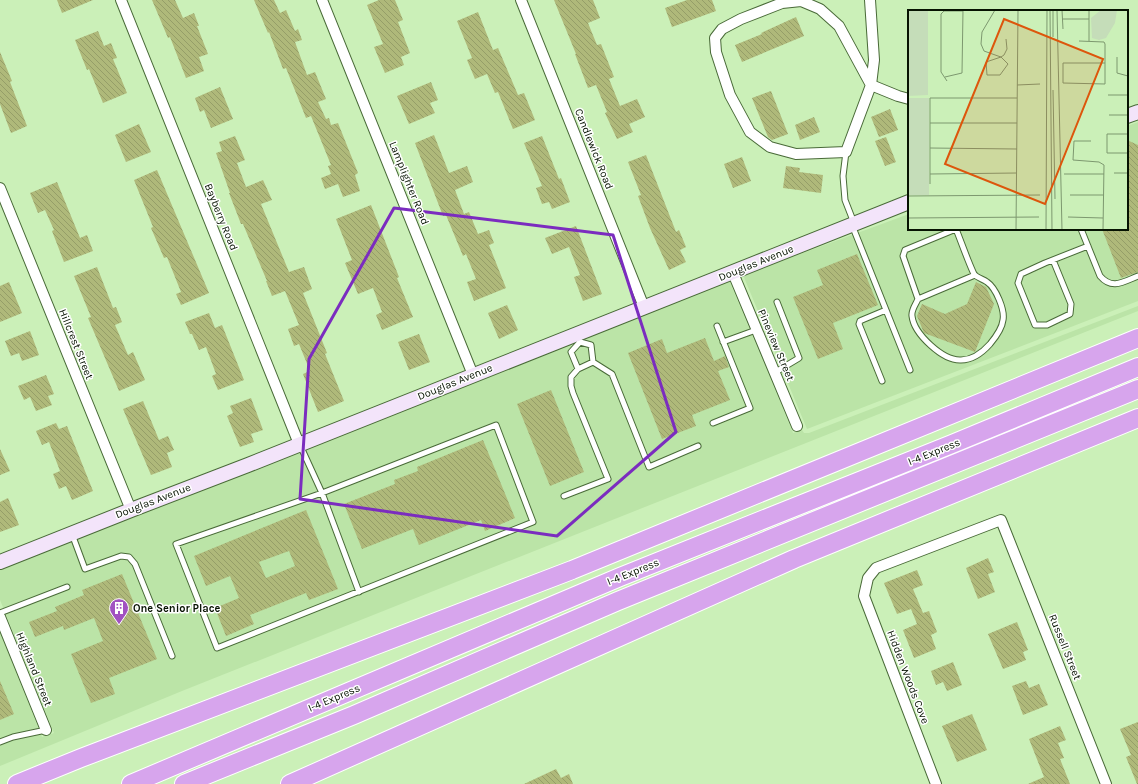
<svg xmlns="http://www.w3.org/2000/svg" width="1138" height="784" viewBox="0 0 1138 784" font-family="Karla,sans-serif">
<defs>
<pattern id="building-back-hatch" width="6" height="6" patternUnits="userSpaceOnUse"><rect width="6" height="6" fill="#afb97a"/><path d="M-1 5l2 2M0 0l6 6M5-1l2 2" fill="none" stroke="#959e68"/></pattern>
</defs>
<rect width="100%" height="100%" fill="#cbf0b8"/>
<!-- built -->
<path fill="#bbe4a7" d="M1138,122V301L807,429L743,275L909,214V229H1127V126Z
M729,280L793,433L802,430L804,433H809L1138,306V311L182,691L0,766V633L42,737L54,733L0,600V569L163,503L580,342L646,312Z"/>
<!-- building -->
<path fill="url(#building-back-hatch)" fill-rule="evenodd" d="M57,0H93L62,13Z
M152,0H175L183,18L194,13L199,26H197L208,54L199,57L204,71L186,78L170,37L168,38Z
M254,0H274L280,13L286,10L295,31L298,29L302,40L295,42L307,75L315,72L326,99L318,102L326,119L329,118L331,125L338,123L358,173L355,175L360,191L343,197L338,184L325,189L321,178L331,174L328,166L331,165L311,116L306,118L286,68L283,69L269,32L268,33Z
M379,0H395L403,20L398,22L410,53L401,57L404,65L385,73L374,47L383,44L367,5Z
M554,0H593L600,18L588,23L597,45L601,44L614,77L609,79L620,106L637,99L645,117L629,124L633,132L617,139L605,113L607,112L596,85L588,88L575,54H576Z
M687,0H712L716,11L672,27L665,8Z
M478,12L493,50L498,48L518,95L524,93L535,120L513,129L498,92L495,93L487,74L475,79L467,60L472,58L457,21Z
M796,17L804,36L742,62L735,45L762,34L761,33Z
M98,31L104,46L111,43L117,58L113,59L127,93L103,103L89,69L87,70L75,40Z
M0,52L12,81L10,82L27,126L11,133L0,104Z
M431,82L438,100L430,103L435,113L409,124L397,96Z
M220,87L233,119L211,128L204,110L200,112L195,98Z
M771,91L788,134L772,140L768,137L752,98Z
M890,109L898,130L879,137L871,117Z
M814,117L820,132L800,140L795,125Z
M139,124L151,152L126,162L115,135Z
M434,135L449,173L467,166L473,182L455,190L464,214L469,212L478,234L489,230L494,243L489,245L506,288L474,301L467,282L476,279L466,254L463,256L446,215L443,216L415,143Z
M235,136L245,160L237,163L246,187L263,180L272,200L261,204L289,272L304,267L312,289L303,293L327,353L325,354L344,401L318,412L303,374L310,371L299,344L294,346L288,329L299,325L285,291L272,296L266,281H267L243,224H241L229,193H230L216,153L222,151L219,142Z
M542,136L559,179L561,178L570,202L552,209L549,202L542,204L536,188L542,186L524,143Z
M886,137L896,162L885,166L875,141Z
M1127,140L1138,145V272L1121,278L1102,229H1127Z
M646,155L676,232L679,230L686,247L680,250L686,262L669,270L650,228L638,196L641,195L628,162Z
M742,157L751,181L733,188L724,164Z
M786,166L800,168L799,172L823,175L821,193L783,188Z
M157,170L209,293L181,305L176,294L181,292L167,257L164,258L151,228L153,227L134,180Z
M57,182L80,238L87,235L93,251L64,262L52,231L54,230L45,210L38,213L30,193Z
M371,205L399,277L397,278L413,317L382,330L376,315L382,312L373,288L358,294L345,263L352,260L336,219Z
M576,226L602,294L583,301L574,277L580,275L569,247L552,254L545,238Z
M857,254L878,305L833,323L843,349L818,359L793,297L823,285L817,270Z
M97,267L113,308L116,307L122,322L115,325L128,355L133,352L145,380L119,391L88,318L91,317L74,276Z
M9,282L22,313L0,322V286Z
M976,282L986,287L994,304L975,352L924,333L917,316L922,304L945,314L967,304Z
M507,305L518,330L499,339L488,313Z
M209,313L215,328L222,325L244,380L218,390L212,376L216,374L206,347L199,350L192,334H190L185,322Z
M30,331L39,355L22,361L19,353L11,356L5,341Z
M419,334L430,362L409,370L398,342Z
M705,338L714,361L725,356L729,367L718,371L730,400L692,415L696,426L662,439L628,353L662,339L667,353Z
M46,375L54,394L48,396L52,405L36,411L30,397L24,400L18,386Z
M551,390L584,472L550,486L517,404Z
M251,398L263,430L251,434L254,442L240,447L227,416L233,413L230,406Z
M143,401L159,440L168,436L174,450L167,453L172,467L151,475L123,409Z
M56,423L59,429L67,426L93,491L72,500L66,486L59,489L53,474L60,471L49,442L42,445L36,431Z
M483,440L515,518L485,531L481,520L419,545L413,529L362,549L344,504L395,484L394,480L418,471L417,467Z
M0,449L10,471L0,475Z
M8,498L19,525L0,532V502Z
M306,510L338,589L309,600L306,593L250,615L254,624L226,636L215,608L239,598L230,576L206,586L194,556ZM289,551L295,566L266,578L259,562Z
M988,558L994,572L988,574L995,592L978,599L966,568Z
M917,570L923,585L913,589L923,613L929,611L937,632L931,635L936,649L914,658L903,630L917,624L911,609L897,614L884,583Z
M122,574L157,659L109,678L115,694L91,703L71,654L103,641L94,618L64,630L63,626L35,637L29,622L57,611L55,607L84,595L82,590Z
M1017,622L1028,650L1023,652L1026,660L1003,669L988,634Z
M953,662L962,685L947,691L943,682L936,685L931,671Z
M0,681L14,714L0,720Z
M1026,681L1029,688L1039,684L1048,705L1023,715L1012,686Z
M972,714L987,750L957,762L942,726Z
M1138,722V784H1137L1126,757L1131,755L1120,729Z
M1060,726L1066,740L1058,743L1064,758L1060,759L1070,784H1028L1044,777L1029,739Z
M556,769L561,778L569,774L573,784H524Z"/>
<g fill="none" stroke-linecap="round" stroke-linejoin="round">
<defs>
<path id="lane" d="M846,152L843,176L845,200L854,223
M852,225L910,370
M956,229C960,239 964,250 968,260C970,265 972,270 974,274C977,278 983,279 987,282C996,288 1005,310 1003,320C1002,329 995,338 990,344C982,353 973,360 961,360C943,361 914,334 912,316C911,310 916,304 918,299L903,256L905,250Z
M1081,229L1100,276C1112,290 1123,282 1138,276
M1053,260L1071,304L1070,314L1047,325H1035L1018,283L1021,274L1045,263L1088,246
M918,299L975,275
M577,335L580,342L591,345L593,362L612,374L649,467L698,446
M580,342L571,352L578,369L593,362
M723,342L756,330
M774,373L799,358L777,302
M882,381L859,324L860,321L862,320L886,310
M713,423L750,408L717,326
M300,445L322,493L496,425L533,522L217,648L176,544L322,493L359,592
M564,496L608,479L573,393L571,386V377L578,369
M72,534L85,569L121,556L129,557L135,564L172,656
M0,613L67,587
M0,742L13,737L46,730"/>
<path id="street" d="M121,0L299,444
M322,0L473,375
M521,0L644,307
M870,0L874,60L871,85L846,152L796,154L770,147L750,132L730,95L716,52L715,38L722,29L741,19L782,3L801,1L820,9L839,26L871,85L898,96L909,99
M0,188L131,510
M733,273L797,426
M0,617L46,730
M936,784L864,596L868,578L876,568L1001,520L1106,784"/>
<path id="secondary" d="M1127,116L1138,112
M0,562L131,510L248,465L909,202"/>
<path id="highway" d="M17,784L81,758L572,570L1138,338
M131,784L620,577L952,444L1138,367
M184,784L354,715L618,601L1138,389
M290,784L794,559L1138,418"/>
</defs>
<!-- lane casing -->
<use href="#lane" stroke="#496a38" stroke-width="7"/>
<!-- street casing -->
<use href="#street" stroke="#496a38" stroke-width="12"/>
<!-- secondary casing -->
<use href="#secondary" stroke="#496a38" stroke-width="16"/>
<!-- highway casing -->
<use href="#highway" stroke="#fff" stroke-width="20"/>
<!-- lane -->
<use href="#lane" stroke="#fff" stroke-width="5"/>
<!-- street -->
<use href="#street" stroke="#fff" stroke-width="10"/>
<!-- secondary -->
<use href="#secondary" stroke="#f3e4fa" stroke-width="14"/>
<!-- highway -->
<use href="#highway" stroke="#d7a5ed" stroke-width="18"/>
</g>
<!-- marked area -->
<path fill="none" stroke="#7b2cbf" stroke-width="3" stroke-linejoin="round" d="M394,208L613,235L676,432L557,536L300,499L309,359Z"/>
<!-- icons -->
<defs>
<symbol id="building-pin" viewBox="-11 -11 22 30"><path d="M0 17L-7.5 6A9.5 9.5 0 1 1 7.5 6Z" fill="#a151c1" stroke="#fff"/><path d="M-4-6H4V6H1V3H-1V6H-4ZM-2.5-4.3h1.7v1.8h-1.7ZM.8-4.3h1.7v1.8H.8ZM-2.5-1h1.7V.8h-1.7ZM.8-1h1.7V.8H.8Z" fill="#fff"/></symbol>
</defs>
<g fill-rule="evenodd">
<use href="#building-pin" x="108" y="597" width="22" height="30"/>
</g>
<g text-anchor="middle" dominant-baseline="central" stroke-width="3" stroke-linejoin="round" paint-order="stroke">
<!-- street labels -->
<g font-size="11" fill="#071302" stroke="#fff">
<text transform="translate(594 149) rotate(68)">Candlewick Road</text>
<text transform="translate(409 183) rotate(68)">Lamplighter Road</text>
<text transform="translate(221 217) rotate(68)">Bayberry Road</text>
<text transform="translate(756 263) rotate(-22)">Douglas Avenue</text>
<text transform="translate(76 344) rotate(68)">Hillcrest Street</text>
<text transform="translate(776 345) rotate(67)">Pineview Street</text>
<text transform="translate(455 382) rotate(-22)">Douglas Avenue</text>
<text transform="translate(934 452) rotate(-22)">I-4 Express</text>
<text transform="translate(153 501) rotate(-21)">Douglas Avenue</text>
<text transform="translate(633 572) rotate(-22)">I-4 Express</text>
<text transform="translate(1065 647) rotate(68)">Russell Street</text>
<text transform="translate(34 669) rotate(68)">Highland Street</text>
<text transform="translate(908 677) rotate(69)">Hidden Woods Cove</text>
<text transform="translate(334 698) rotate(-23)">I-4 Express</text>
</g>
<!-- poi labels -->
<g font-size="11" font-weight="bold" fill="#071302" stroke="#fff" text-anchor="start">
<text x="133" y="608">One Senior Place</text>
</g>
</g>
<!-- overview -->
<g transform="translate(908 10)">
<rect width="220" height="220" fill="#cbf0b8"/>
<path d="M193,0H209L207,13L198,28L191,30L184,28L183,8Z" fill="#c5ddb9"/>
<path d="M0,0H20V85L0,86ZM0,88H21V185H0Z" fill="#c5ddb9"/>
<path fill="none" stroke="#7d986f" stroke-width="1" d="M87,0L74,22L73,34L76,41L90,46L93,47L100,54L92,65H79L78,52L93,47L96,45L99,39L98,29M142,0L144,220M145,0V27M149,0L154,220M154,0L155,19M181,0V31M155,9H181M171,31L196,32L197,34V74L155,73V53H197M209,47V63L220,66M37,67L54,63L55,0M39,71L33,62V4L36,1H55M109,75L132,74M145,80L147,189M200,85H220M201,105H220M22,113H109M220,124H199V143H220M183,131H166L165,150L191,152L196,155L195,220M22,138L109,139M206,163H220M22,164L109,163M156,164H196M22,174V88H109M162,185H196M0,186L132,185M160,207L195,208M0,208L131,207M108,220L110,0M138,220L139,0"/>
<path fill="#dd560c" fill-opacity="0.15" stroke="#dd560c" stroke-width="2" d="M96,9L195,49L137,194L37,154Z"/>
<rect width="220" height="220" fill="none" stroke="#071302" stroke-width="2"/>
</g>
</svg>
